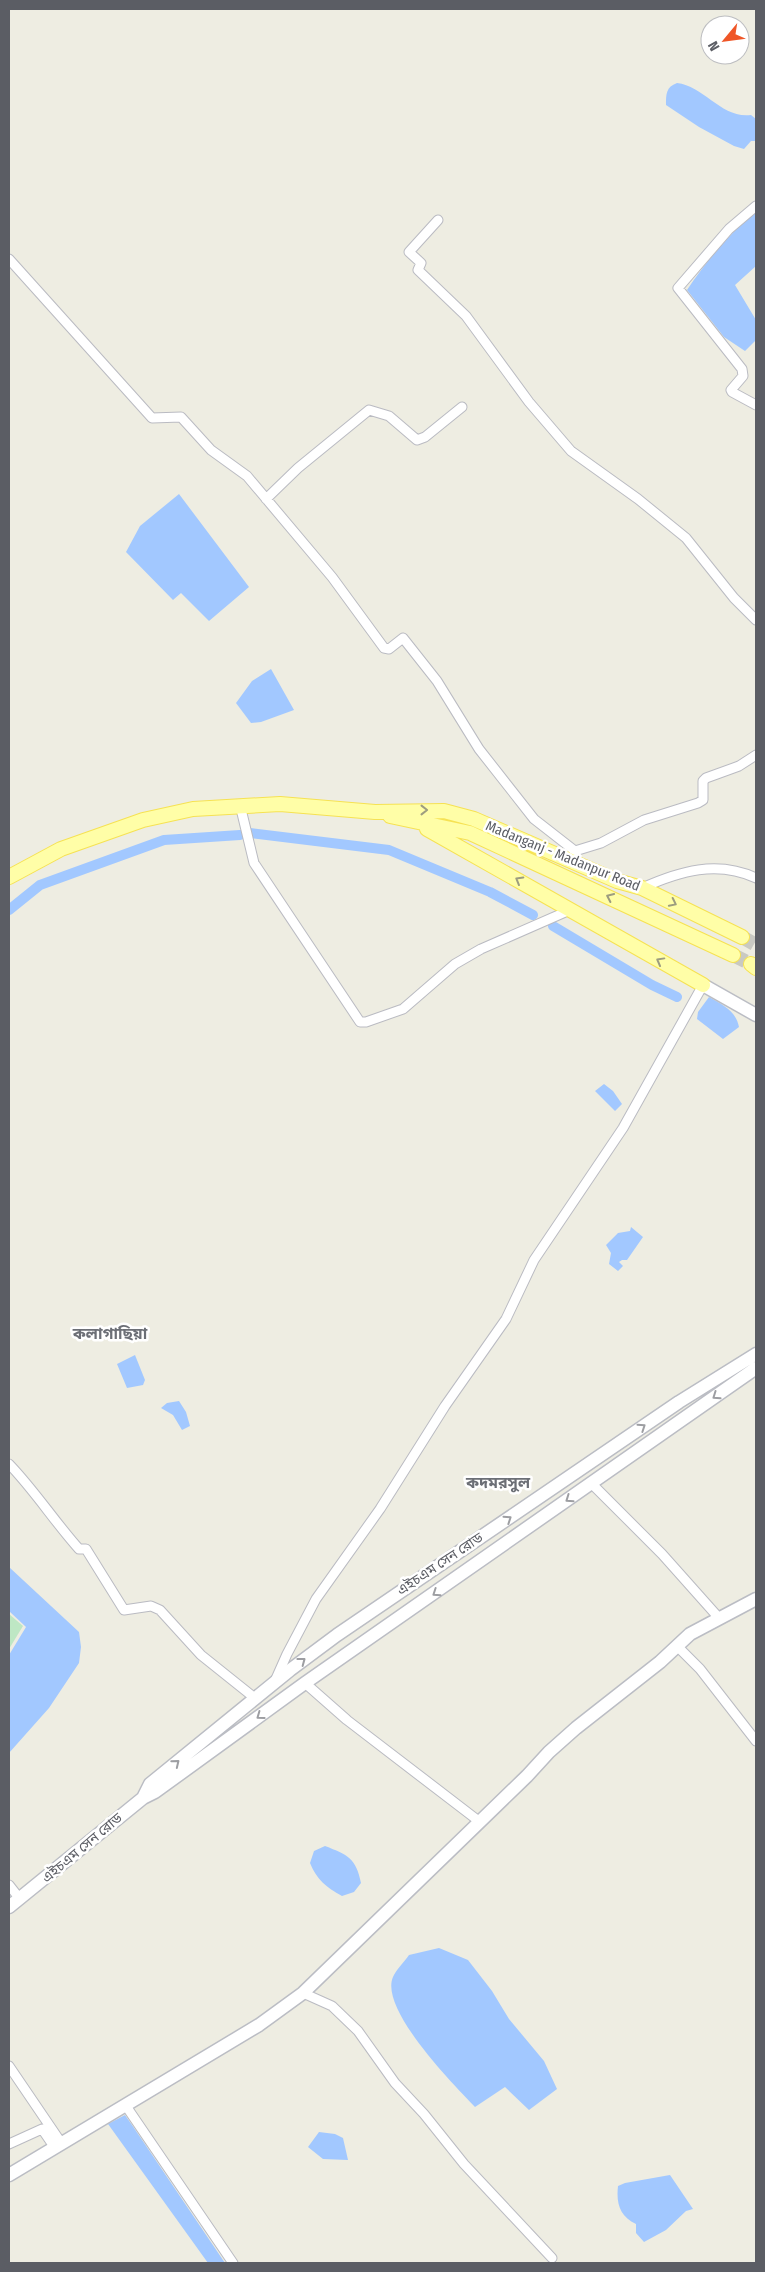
<svg xmlns="http://www.w3.org/2000/svg" width="765" height="2272" viewBox="0 0 765 2272" font-family="'Fira Sans Condensed','Noto Sans Bengali',sans-serif">
<rect width="100%" height="100%" fill="#eeede2"/>
<!-- green -->
<path fill="#bee7c4" d="M9,1614L23,1626L9,1649Z"/>
<!-- water -->
<path fill="#a2c8ff" d="M677,83C704,86 722,119 751,115L756,119V141H751L744,149L734,146L699,127L666,105C666,94 666,87 677,83Z
M756,210V266L735,285L756,320V340L745,351L724,337L687,290C707,260 729,235 756,210Z
M179,494L249,587L209,621L181,593L173,600L126,552L140,526Z
M271,669L294,710L261,722L251,723L236,703L252,681Z
M709,997C723,1005 736,1011 739,1027L723,1039L697,1019L698,1012Z
M604,1084L613,1091L622,1104L615,1111L595,1091Z
M631,1227L643,1237L627,1260H622L619,1262L623,1266L618,1271L609,1264L611,1253L606,1245L618,1233L630,1231Z
M135,1355L145,1380L143,1385L127,1388L117,1364Z
M179,1401L186,1412L190,1426L182,1430L173,1415L161,1408L167,1403Z
M9,1567L79,1632L81,1647L79,1663L49,1708L9,1753V1655L26,1627L9,1611Z
M325,1846C348,1855 356,1858 361,1883L354,1892L342,1896C326,1887 317,1880 310,1863L314,1851Z
M439,1948L468,1960L492,1991L509,2019L544,2061L557,2089L529,2110L505,2087L475,2107C454,2085 379,2009 393,1977C396,1970 404,1962 409,1955Z
M125,2115L132,2125L225,2263H208L108,2124Z
M319,2132L335,2134L343,2138L348,2160L323,2159L308,2147Z
M670,2175L693,2209L686,2211L666,2230L644,2242L636,2233V2224C620,2216 616,2204 618,2186L625,2183Z"/>
<g fill="none" stroke-linecap="round" stroke-linejoin="round">
<!-- canal -->
<path stroke="#a2c8ff" stroke-width="10" d="M250,833L389,850L490,892L533,915
M9,910L40,885L164,840L240,835
M553,926L652,985L677,997"/>
<!-- primary-tunnel -->
<path stroke="#c9c9c2" stroke-width="14" stroke-dasharray="14 7" stroke-linecap="butt" d="M742,937L756,945
M733,955L751,964"/>
<defs>
<path id="street" d="M756,206L729,229L678,288L742,369L743,376L731,390L732,392L756,405
M438,220L409,252L421,263L418,270L466,316L529,402L571,451L638,499L686,538L734,598L756,620
M9,259L152,418L181,417L211,450L247,476L332,577L384,648L389,649L403,638L437,681L479,749L534,819L575,851L601,843L644,820L698,803L703,800V781L706,778L739,766L756,755
M266,499L298,468L369,410L389,416L417,440L425,437L462,407
M240,805L254,863L360,1022H366L403,1009L455,964L481,949L570,910
M642,888C680,871 717,860 756,878
M9,1464C35,1491 54,1521 79,1549H86L124,1610L151,1606L160,1610L201,1655L256,1699
M591,1483L662,1554L719,1618
M677,1646L700,1669L756,1741
M275,1681L287,1654L316,1599L380,1509L445,1406L506,1319L534,1260L623,1128L703,985
M305,1683L347,1720L480,1822
M9,1885L20,1899
M303,1993L332,2006L358,2031L395,2083L424,2114L464,2164L552,2258
M9,2066L62,2144
M126,2106L233,2263
M9,2144L42,2129L55,2148"/>
<path id="secondary" d="M703,985L756,1015
M143,1798L150,1784L290,1670L337,1635L679,1402L756,1354
M9,1907L143,1798L155,1792L305,1683L756,1368
M9,2175L259,2025L303,1993L527,1776L549,1752L576,1728L660,1662L690,1634L756,1599"/>
<path id="primary" d="M390,816L470,833L733,955
M427,829L703,985
M9,877L61,849L143,820L193,809L280,804L375,812L444,811L474,819L617,881L642,888L742,937
M751,964L756,968"/>
</defs>
<!-- street casing -->
<use href="#street" stroke="#babbc2" stroke-width="11"/>
<!-- secondary casing -->
<use href="#secondary" stroke="#bbbdc4" stroke-width="15"/>
<!-- primary casing -->
<use href="#primary" stroke="#f6e253" stroke-width="16"/>
<!-- street -->
<use href="#street" stroke="#fff" stroke-width="9"/>
<!-- secondary -->
<use href="#secondary" stroke="#fff" stroke-width="12"/>
<!-- primary -->
<use href="#primary" stroke="#fffea7" stroke-width="14"/>
</g>
<!-- one-way arrows -->
<defs><path id="oneway-chevron" d="M-2-3.5L2.5 0L-2 3.5" fill="none" stroke-width="1.6" stroke-linecap="round" stroke-linejoin="round" transform="scale(1.25)"/></defs>
<g stroke="#9d9d7f">
<use href="#oneway-chevron" transform="translate(424 810)"/>
<use href="#oneway-chevron" transform="translate(519 880) rotate(-150)"/>
<use href="#oneway-chevron" transform="translate(610 897) rotate(-155)"/>
<use href="#oneway-chevron" transform="translate(673 903) rotate(26)"/>
<use href="#oneway-chevron" transform="translate(660 961) rotate(-151)"/>
</g>
<g stroke="#9d9ea2">
<use href="#oneway-chevron" transform="translate(716 1396) rotate(145)"/>
<use href="#oneway-chevron" transform="translate(642 1427) rotate(-34)"/>
<use href="#oneway-chevron" transform="translate(569 1499) rotate(145)"/>
<use href="#oneway-chevron" transform="translate(508 1519) rotate(-34)"/>
<use href="#oneway-chevron" transform="translate(436 1593) rotate(146)"/>
<use href="#oneway-chevron" transform="translate(302 1661) rotate(-37)"/>
<use href="#oneway-chevron" transform="translate(260 1716) rotate(144)"/>
<use href="#oneway-chevron" transform="translate(176 1763) rotate(-39)"/>
</g>
<g text-anchor="middle" dominant-baseline="central" stroke-width="5" stroke-linejoin="round" paint-order="stroke">
<!-- street labels -->
<g font-size="14" fill="#5b5d64" stroke="#fff">
<text transform="translate(563 856) rotate(22)">Madanganj - Madanpur Road</text>
<text transform="translate(440 1564) rotate(-34)">এইচএম সেন রোড</text>
<text transform="translate(82 1848) rotate(-40)">এইচএম সেন রোড</text>
</g>
<!-- quarter labels -->
<g font-size="16" font-weight="bold" fill="#6c6f76" stroke="#fff">
<text x="110" y="1333">কলাগাছিয়া</text>
<text x="498" y="1482">কদমরসুল</text>
</g>
</g>
<!-- border -->
<rect width="765" height="2272" fill="none" stroke="#5b5d64" stroke-width="20"/>
<!-- north arrow -->
<g transform="translate(725 40) rotate(241)"><circle r="24" fill="#ffffff" stroke="#bdbec1"/>
<path d="M0-4L9 19L0 12L-9 19Z" fill="#ef5627"/>
<text y="-8" font-size="14" font-weight="bold" text-anchor="middle" fill="#5b5d64">N</text>
</g>
</svg>
